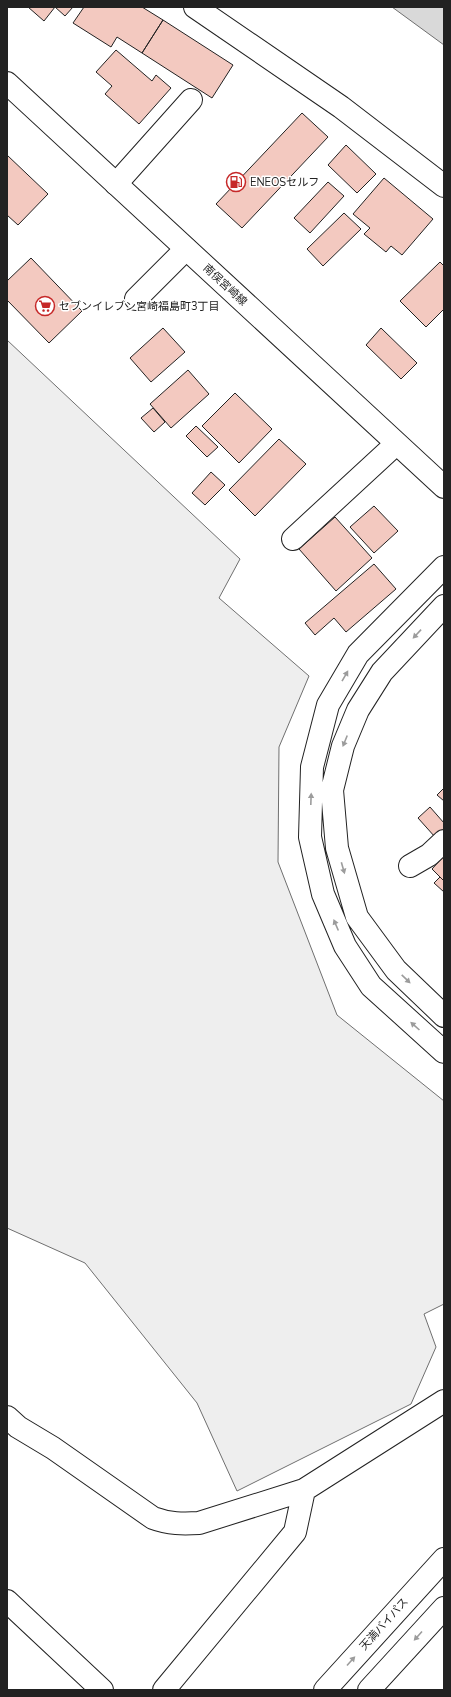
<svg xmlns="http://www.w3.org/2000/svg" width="451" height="1697" viewBox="0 0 451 1697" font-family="'Nunito Sans','Noto Sans JP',sans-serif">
<rect width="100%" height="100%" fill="#fff"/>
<!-- green -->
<path fill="#eee" stroke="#6f6f6f" d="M7,340L240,559L219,598L309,676L279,747L278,862L337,1015L444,1101V1304L424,1314L436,1347L411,1404L237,1491L197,1403L85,1263L7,1228Z"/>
<!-- water -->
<path fill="#d9d9d9" stroke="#6f6f6f" d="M392,7H444V45Z"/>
<!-- building -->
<path fill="#f3c9c0" stroke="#222" d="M28,7H73L65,16L55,7L44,21Z
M84,7H142L163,20L142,53L117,37L111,47L73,23Z
M163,20L233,65L212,98L142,53Z
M116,50L152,81L156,75L171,88L139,124L105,94L112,86L96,72Z
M302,113L328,137L242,228L216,204Z
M346,145L376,174L357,193L328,165Z
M7,155L48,194L18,225L7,215Z
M384,178L433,219L402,255L391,246L386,252L364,234L370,228L353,214Z
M328,182L344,196L310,233L294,218Z
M344,213L361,229L323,266L307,249Z
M31,258L82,311L49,343L7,300V281Z
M440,262L444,266V309L426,327L400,301Z
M163,328L185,352L151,382L130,358Z
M381,328L417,363L401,379L366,345Z
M188,370L209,394L171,428L150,404Z
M235,393L272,429L239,463L202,426Z
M153,408L165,422L154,432L141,418Z
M196,426L218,447L207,457L186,436Z
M279,439L306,464L255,516L229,490Z
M211,472L225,485L205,505L192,493Z
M374,506L398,531L374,553L350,527Z
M335,517L372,558L336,591L299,549Z
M374,564L396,589L346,632L334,618L315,635L305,623Z
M444,788V801L437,795Z
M430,807L444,823V829L435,837L418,818Z
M444,856V881L432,869Z
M440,877L444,881V892L434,883Z"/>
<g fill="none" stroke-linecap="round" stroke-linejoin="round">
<defs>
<path id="minor" d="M195,7L341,107L444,186
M116,184L191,100
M136,299L186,249
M293,539L396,444
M410,866L429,855L444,841
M7,1417L18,1427L53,1448L153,1518C169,1524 183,1524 199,1523L304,1490L444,1401
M7,1601L102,1690
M164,1690L295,1532L304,1490"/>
<path id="major" d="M7,83L444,487"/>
<path id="highway" d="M444,567L358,654L328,705L312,767L310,837L323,894L345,946L371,986L444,1052
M444,606L382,672L358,710L343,746L332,790L337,848L357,917L396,970L444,1016
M325,1690L444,1559
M369,1690L444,1608"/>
</defs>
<!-- minor casing -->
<use href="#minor" stroke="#222" stroke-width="24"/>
<!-- major casing -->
<use href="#major" stroke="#222" stroke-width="24"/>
<!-- highway casing -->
<use href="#highway" stroke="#222" stroke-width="24"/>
<!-- minor -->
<use href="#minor" stroke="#fff" stroke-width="22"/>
<!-- major -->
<use href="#major" stroke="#fff" stroke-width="22"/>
<!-- highway -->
<use href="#highway" stroke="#fff" stroke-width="22"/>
</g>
<!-- one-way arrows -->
<defs><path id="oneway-solid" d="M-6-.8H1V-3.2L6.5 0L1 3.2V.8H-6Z"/></defs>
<g fill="#9c9c9c">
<use href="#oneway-solid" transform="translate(417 634) rotate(133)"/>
<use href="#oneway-solid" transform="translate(345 676) rotate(-60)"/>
<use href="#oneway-solid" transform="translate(345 741) rotate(112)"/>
<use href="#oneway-solid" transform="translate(311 799) rotate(-88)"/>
<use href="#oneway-solid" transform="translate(343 868) rotate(74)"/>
<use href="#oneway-solid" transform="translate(336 925) rotate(-113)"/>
<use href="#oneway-solid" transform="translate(406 979) rotate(44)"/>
<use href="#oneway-solid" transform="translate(415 1026) rotate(-138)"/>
<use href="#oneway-solid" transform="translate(418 1636) rotate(132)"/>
<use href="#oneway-solid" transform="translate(351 1661) rotate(-48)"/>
</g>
<!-- icons -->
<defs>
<symbol id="fuel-ring" viewBox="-11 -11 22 22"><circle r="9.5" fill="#fff" stroke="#c62828" stroke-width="1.5"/><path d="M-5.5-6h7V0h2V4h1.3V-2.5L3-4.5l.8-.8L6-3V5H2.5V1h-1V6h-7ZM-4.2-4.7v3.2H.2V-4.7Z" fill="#c62828"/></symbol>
<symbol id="supermarket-ring" viewBox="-11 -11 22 22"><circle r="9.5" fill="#fff" stroke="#c62828" stroke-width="1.5"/><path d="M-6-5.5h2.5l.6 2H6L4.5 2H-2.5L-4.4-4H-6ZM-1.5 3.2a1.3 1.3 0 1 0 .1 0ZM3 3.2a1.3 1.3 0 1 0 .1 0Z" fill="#c62828"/></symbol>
</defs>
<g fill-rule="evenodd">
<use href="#fuel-ring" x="225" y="171" width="22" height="22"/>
<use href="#supermarket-ring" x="34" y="295" width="22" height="22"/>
</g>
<g text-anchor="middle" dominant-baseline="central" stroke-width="3" stroke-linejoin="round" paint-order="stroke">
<!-- poi labels -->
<g font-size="11" fill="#222" stroke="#fff" text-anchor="start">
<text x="250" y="182">ENEOSセルフ</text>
<text x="59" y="306">セブンイレブン宮崎福島町3丁目</text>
</g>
<!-- street labels -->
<g font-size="11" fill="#222" stroke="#fff">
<text transform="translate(225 285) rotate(43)">南俣宮崎線</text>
<text transform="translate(384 1624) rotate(-48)">天満バイパス</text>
</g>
</g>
<!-- border -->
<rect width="451" height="1697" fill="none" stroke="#222222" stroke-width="16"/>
</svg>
